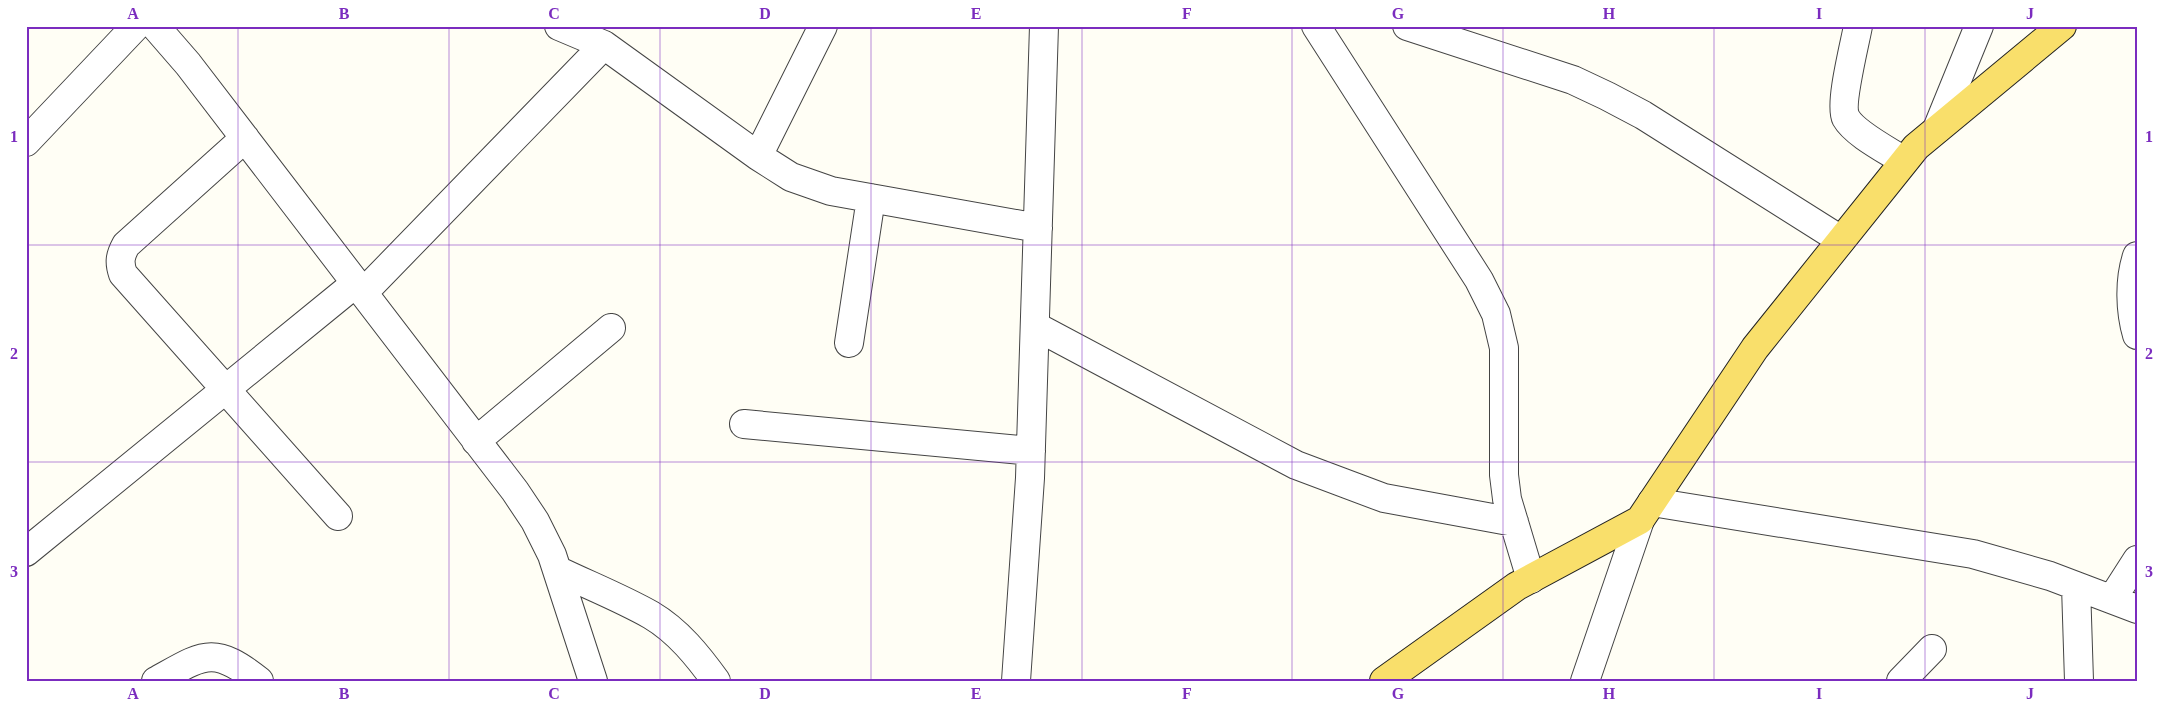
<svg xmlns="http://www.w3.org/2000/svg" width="2163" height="707" viewBox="0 0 2163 707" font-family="'Times New Roman',serif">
<rect width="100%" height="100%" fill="#fffef5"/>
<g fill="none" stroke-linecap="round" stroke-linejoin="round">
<defs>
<path id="minor" d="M155,26L188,64L515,491L535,521L552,555L593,681
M559,26L604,45L758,156L791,177L831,191L1038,228
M1316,26L1479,280L1496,314L1504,348V475L1507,499L1531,579
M1407,26L1573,80L1607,96L1643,115L1841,240
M1858,26C1855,43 1839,105 1846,118C1855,134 1889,151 1904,161
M1937,129L1979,26
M245,138L126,245C120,256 119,262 123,274L338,516
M26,142L136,26
M758,156L823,26
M2137,256C2129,280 2130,311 2137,335
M363,293L604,45
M1035,326L1296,465L1384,498L1514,522
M849,343L871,198
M744,424L1031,451
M476,441L611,328
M1652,502L1973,554L2050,576L2137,609
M26,552L356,283
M557,570C588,585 621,598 651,615C678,631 698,656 716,681
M2076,586L2079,681
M2112,599L2137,560
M156,681C203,655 213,644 259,681
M1016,681L1030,478L1044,26
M1585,681L1640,520
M1901,681L1932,649"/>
<path id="major" d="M1384,681L1517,586L1640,520L1755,348L1916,147L2062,26"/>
</defs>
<!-- minor casing -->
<use href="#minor" stroke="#444" stroke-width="30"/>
<!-- major casing -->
<use href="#major" stroke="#222" stroke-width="30"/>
<!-- minor -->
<use href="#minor" stroke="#fff" stroke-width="28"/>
<!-- major -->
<use href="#major" stroke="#f9df6b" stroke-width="28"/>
</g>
<!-- grid -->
<path fill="none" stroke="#7b2cbf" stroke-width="1" stroke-opacity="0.55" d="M238,26V681M449,26V681M660,26V681M871,26V681M1082,26V681M1292,26V681M1503,26V681M1714,26V681M1925,26V681M26,245H2137M26,462H2137"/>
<!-- border -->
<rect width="2163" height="707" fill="none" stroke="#ffffff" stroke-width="55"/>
<rect x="28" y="28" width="2108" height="652" fill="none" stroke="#7b2cbf" stroke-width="2"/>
<g font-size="16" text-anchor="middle" font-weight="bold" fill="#7b2cbf">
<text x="133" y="19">A</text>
<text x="344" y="19">B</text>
<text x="554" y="19">C</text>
<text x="765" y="19">D</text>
<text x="976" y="19">E</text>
<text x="1187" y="19">F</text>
<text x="1398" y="19">G</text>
<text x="1609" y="19">H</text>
<text x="1819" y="19">I</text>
<text x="2030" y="19">J</text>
<text x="14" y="142">1</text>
<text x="2149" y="142">1</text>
<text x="14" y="359">2</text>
<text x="2149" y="359">2</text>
<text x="14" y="577">3</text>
<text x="2149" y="577">3</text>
<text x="133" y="699">A</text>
<text x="344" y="699">B</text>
<text x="554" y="699">C</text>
<text x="765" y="699">D</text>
<text x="976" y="699">E</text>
<text x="1187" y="699">F</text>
<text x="1398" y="699">G</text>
<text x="1609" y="699">H</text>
<text x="1819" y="699">I</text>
<text x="2030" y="699">J</text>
</g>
</svg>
